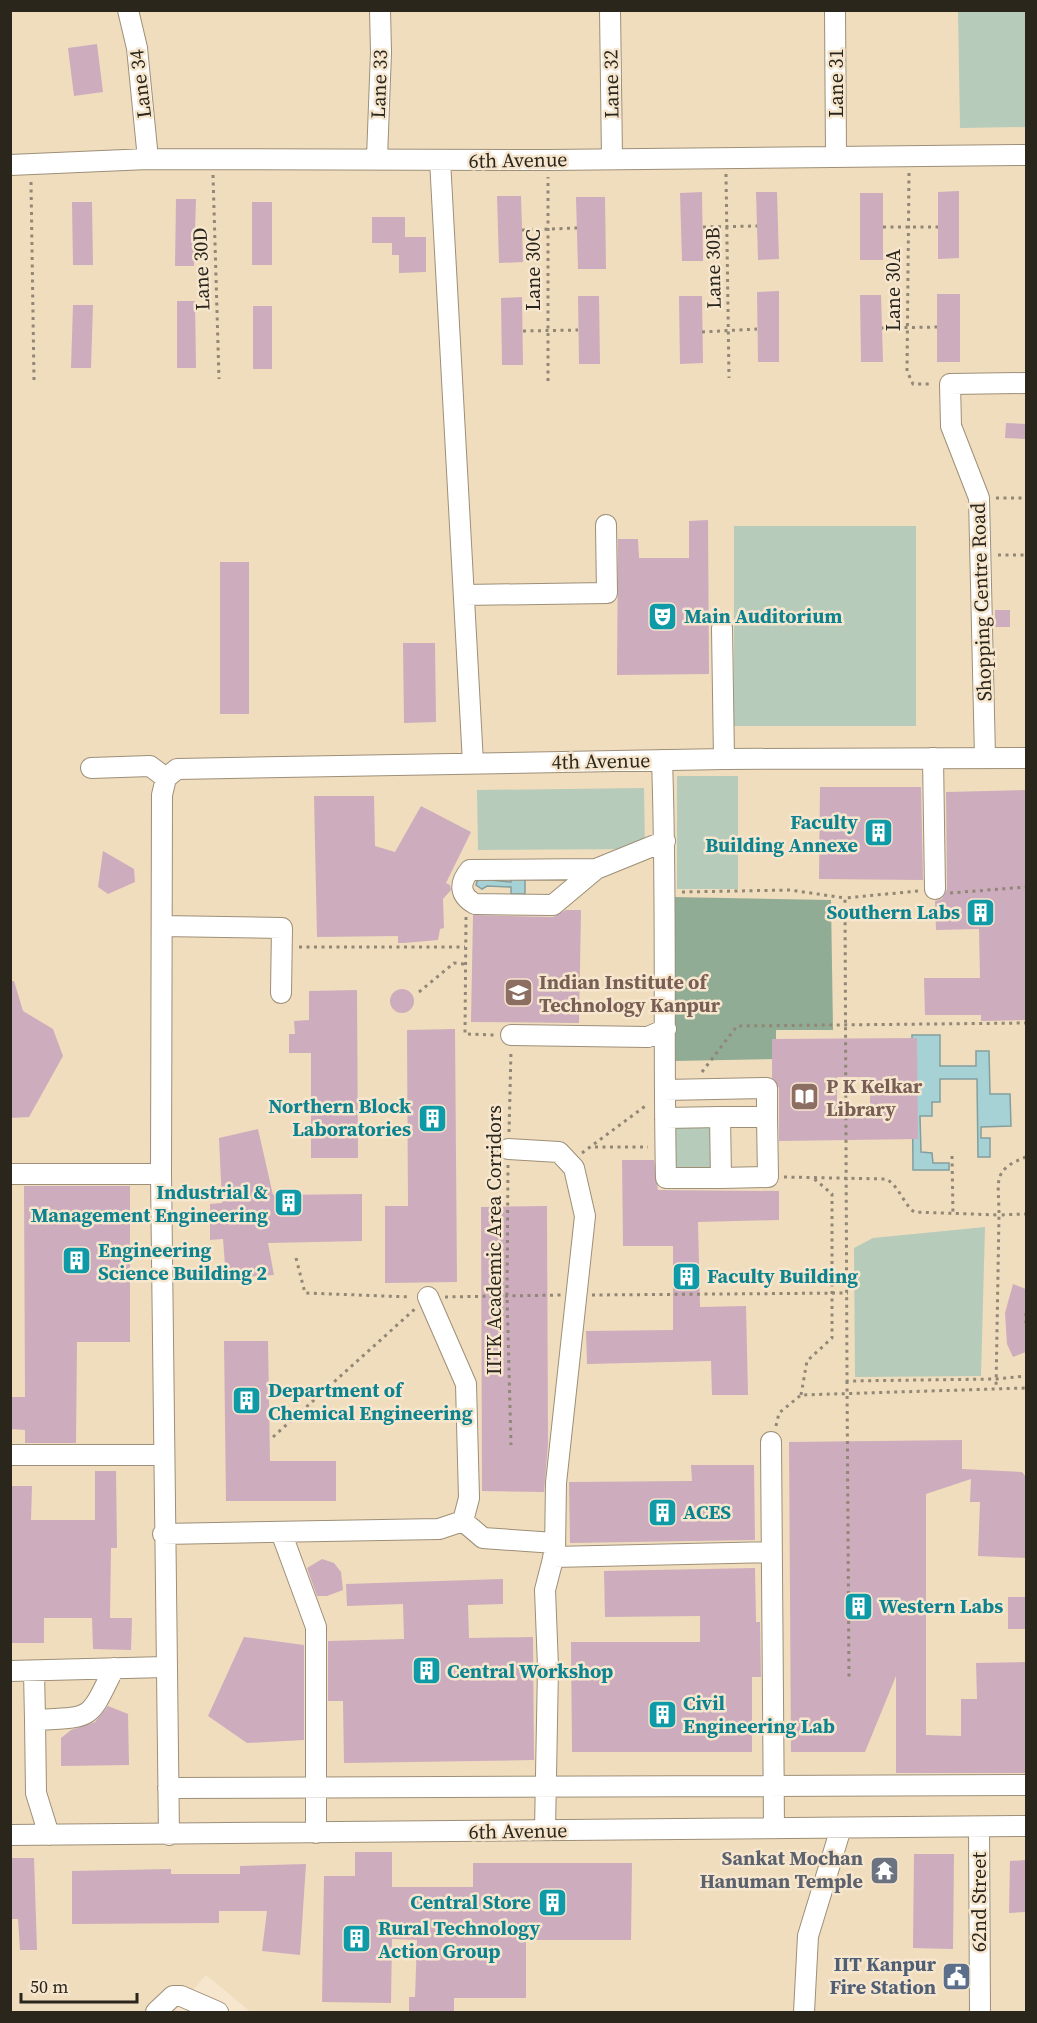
<svg xmlns="http://www.w3.org/2000/svg" width="1037" height="2023" viewBox="0 0 1037 2023" font-family="'Source Serif 4',serif">
<rect width="100%" height="100%" fill="#f6e6ce"/>
<!-- built -->
<path fill="#f0ddbd" d="M11,11H1026V2012H251L206,1975L174,2012H11Z"/>
<!-- green -->
<path fill="#b6cbb9" d="M958,11H1026V127L960,128Z
M734,526H916V726H734Z
M677,776H738V889H677Z
M644,788L645,849L478,850L477,790Z
M710,1125L711,1176H676L675,1126Z
M985,1227L981,1376L855,1377L854,1248L873,1238Z"/>
<!-- forest -->
<path fill="#91ac95" d="M673,897L831,900L833,1030H776V1059L674,1061Z"/>
<!-- water -->
<path fill="#a7d2d5" stroke="#829e9e" stroke-width="1.5" d="M511,876H525V894H511V887L487,886L482,889L476,885L477,881L481,879L511,882Z
M912,1035H940V1066H976V1051H989L990,1094H1010L1011,1126L981,1127V1138H990V1157H978L977,1079H940V1102H932V1116H920L921,1152L932,1153L933,1163H949V1170H913Z"/>
<!-- building -->
<path fill="#cdacbd" fill-rule="evenodd" d="M97,44L103,92L74,96L68,48Z
M959,191V258L938,259V192Z
M702,192L703,261H682L680,193Z
M756,192H777L779,259L758,260Z
M860,193H883V260H860Z
M497,196H521L523,262L499,263Z
M576,197H605L606,269H578Z
M176,199H196L194,266H175Z
M72,202H92L93,265H73Z
M252,202H272V265H252Z
M372,217H405V237H426V272L399,273V255H392V243H372Z
M779,291V362H758L757,292Z
M937,294H960V362H937Z
M860,295H881L883,362H861Z
M578,296H599L600,364H579Z
M679,296H702L703,363L680,364Z
M522,297L523,365H502L501,298Z
M177,301H195L196,368H177Z
M73,305H93L91,368H71Z
M253,306H272V369H253Z
M1006,423L1026,424V439L1005,438Z
M708,520L709,674L617,675L618,539H638L639,558H689V521Z
M220,562H249V714H220Z
M995,610H1010V627H995Z
M403,643H435L436,722L404,723Z
M820,787H921L923,880L819,879Z
M1026,790V1020L981,1021V1015H925L924,978H980L979,929L936,930L935,901L942,899L947,889L946,792Z
M314,796H374L375,846L395,852L421,806L471,832L446,883L450,885L451,890L443,899L444,928L440,929L438,940L404,943H398V936L317,937Z
M103,851L134,869L135,882L108,894L98,887Z
M566,910H581L579,1023L471,1022L473,915L553,917Z
M10,981H14L23,1011L53,1029L63,1056L29,1117L10,1118Z
M390 1001a12 12 0 1 1 24 0a12 12 0 1 1-24 0Z
M357,990L358,1158H311V1053H289V1034H295L294,1021L309,1020V991Z
M455,1029L457,1282L385,1283V1206H408L407,1030Z
M917,1038L918,1139L779,1141V1088L772,1077V1039ZM837,1077H870V1117H837Z
M258,1129L273,1195L362,1194V1241L268,1243L274,1275L226,1278L223,1239L210,1240V1204L222,1203L219,1138Z
M622,1160H654L658,1190L779,1191V1220L698,1222L700,1307L746,1306L748,1395H712L711,1361L587,1364L586,1331L673,1330V1246H623Z
M24,1186H130V1342H77L76,1443H25V1430L10,1429V1397H25Z
M547,1206L548,1444L544,1492L482,1491L481,1207Z
M1013,1284L1026,1289V1352L1013,1357L1007,1344L1005,1313Z
M224,1341H268L270,1461H336V1501H226Z
M962,1440V1469L1022,1472L1026,1477V1558L978,1556L980,1502H970L971,1479L926,1494V1735L961,1736V1699H977L976,1663L1026,1662V1773H896V1676L865,1752H791L789,1442Z
M691,1465H754L755,1540L570,1543L569,1482L692,1481Z
M95,1471H116L117,1548H111L110,1618H132L131,1650L93,1649L92,1618H44V1643H10V1486H32L31,1520H95Z
M322,1559L334,1563L341,1572L343,1590L327,1596H317L307,1568Z
M755,1568L756,1622H760L761,1677H752V1752H572L571,1642H700V1616L605,1617L604,1571Z
M503,1579V1604L468,1605L469,1638L533,1637L534,1760L344,1763L343,1701H328V1641L404,1639L403,1604L347,1606L346,1584Z
M1008,1597H1026V1629H1008Z
M244,1637L304,1645V1740L247,1743L208,1716Z
M108,1706L128,1714L129,1765L61,1766V1738L71,1730L95,1722Z
M355,1852H392V1887H473V1863H632L631,1940H526V1998H454V2012L409,2013V1997H415L417,1940L392,1939L391,2003L322,2002L324,1876H355Z
M914,1854H954L953,1949L913,1948Z
M10,1858H34L37,1950H20L18,1919H10Z
M1026,1860V1912L1009,1913L1010,1861Z
M306,1864L300,1955L262,1951L267,1911H219V1923L72,1924V1871L171,1869V1874H240V1866Z"/>
<g fill="none" stroke-linecap="round" stroke-linejoin="round">
<defs>
<path id="minor" d="M128,10L137,48L148,159
M610,10L612,158
M835,10L836,155
M377,158L381,52L380,10
M440,160L473,763
M10,165L148,159L548,160L1026,155
M464,595L607,593L606,525
M722,628L724,759
M985,757L979,498L951,426L950,384L1026,383
M933,758L935,889
M662,760C667,899 663,1039 666,1178H721L720,1117L665,1118
M91,768L150,766L166,778
M596,869L553,905L475,904C459,895 459,883 470,870L596,869L665,841
M162,926L282,928L281,993
M511,1035L648,1037L666,1029
M665,1090L767,1088V1117H720
M508,1149L559,1152L574,1168L585,1216L556,1483L555,1551L545,1590L548,1667L545,1830
M10,1174H161
M721,1178L768,1177L767,1117
M771,1442L774,1828
M10,1455H162
M463,1521L483,1538L555,1543
M281,1532L316,1627V1833
M163,1534L439,1529L463,1521L469,1498L466,1384L428,1297
M553,1557L771,1552
M10,1671L165,1667
M34,1671L35,1720C94,1717 88,1721 114,1668
M35,1720L36,1793L49,1835
M168,1788L1026,1785
M979,1827L980,2012
M10,1835L1026,1826
M169,1835L161,1174L162,795L166,778L177,769L724,759L1026,758
M156,2012L173,1996H181L218,2012
M804,2012L808,1936L841,1828"/>
</defs>
<!-- minor casing -->
<use href="#minor" stroke="#9d8f78" stroke-width="22"/>
<!-- path -->
<path stroke="#918776" stroke-width="3" stroke-dasharray="3 4.5" stroke-linecap="butt" d="M909,173L907,371L913,384H933
M726,174L729,378
M213,175L219,379
M31,182L34,381
M703,227L757,226
M883,227H938
M522,230L577,228
M882,328L937,327
M523,331L578,330
M702,332L757,329
M548,381V177
M996,498H1026
M998,555H1026
M918,891L845,898L847,1381L996,1379L1026,1376
M682,892L790,890L845,898
M950,893L1026,887
M466,917L465,1034L494,1035
M299,947H465
M419,992L454,963L465,964
M702,1072L737,1026L1026,1023
M509,1132L511,1051
M595,1147H648
M582,1153L648,1104
M952,1156L953,1214
M1026,1157C991,1170 999,1181 999,1215L1026,1214
M508,1165L507,1295L511,1445
M784,1177L886,1179C899,1186 903,1203 914,1212L999,1215L996,1389
M296,1258L305,1293L411,1297
M592,1295L848,1293
M445,1297L561,1295
M1026,1313V1323
M847,1381L849,1681
M801,1395L807,1361L832,1338V1194L812,1177
M776,1426L779,1413L801,1395L1026,1388
M273,1437L416,1308"/>
<!-- minor -->
<use href="#minor" stroke="#fff" stroke-width="20"/>
</g>
<!-- icons -->
<defs>
<symbol id="theatre-square" viewBox="-11 -11 22 22"><rect x="-9" y="-9" width="18" height="18" rx="4" fill="#0f9aa8" stroke="#f6e6ce"/><path d="M-5-5.5Q0-4 5-5.5V0Q5 5 0 6Q-5 5-5 0ZM-3.3-2.5H-1v1.5H-3.3ZM1-2.5H3.3v1.5H1ZM-2.8 1Q0 5.5 2.8 1Z" fill="#fff"/></symbol>
<symbol id="building-square" viewBox="-11 -11 22 22"><rect x="-9" y="-9" width="18" height="18" rx="4" fill="#0f9aa8" stroke="#f6e6ce"/><path d="M-4-6H4V6H1V3H-1V6H-4ZM-2.5-4.3h1.7v1.8h-1.7ZM.8-4.3h1.7v1.8H.8ZM-2.5-1h1.7V.8h-1.7ZM.8-1h1.7V.8H.8Z" fill="#fff"/></symbol>
<symbol id="university-square" viewBox="-11 -11 22 22"><rect x="-9" y="-9" width="18" height="18" rx="4" fill="#8d6e63" stroke="#f6e6ce"/><path d="M0-5L7-2L0 1L-7-2ZM-4 1L0 2.5L4 1V4Q0 6-4 4Z" fill="#fff"/></symbol>
<symbol id="library-square" viewBox="-11 -11 22 22"><rect x="-9" y="-9" width="18" height="18" rx="4" fill="#8d6e63" stroke="#f6e6ce"/><path d="M-6-4Q-3-5.5-.7-3.5V5Q-3 3-6 4ZM6-4Q3-5.5 .7-3.5V5Q3 3 6 4Z" fill="#fff"/></symbol>
<symbol id="temple-square" viewBox="-11 -11 22 22"><rect x="-9" y="-9" width="18" height="18" rx="4" fill="#6b7280" stroke="#f6e6ce"/><path d="M0-6L5-2H3V0L6.5 2.5H4V6H1.5V3h-3V6H-4V2.5H-6.5L-3 0V-2H-5Z" fill="#fff"/></symbol>
<symbol id="civic-square" viewBox="-11 -11 22 22"><rect x="-9" y="-9" width="18" height="18" rx="4" fill="#5c6f8a" stroke="#f6e6ce"/><path d="M-.6-6.5H3V-4.5H.6V-3L4-1V1h2V6H-6V1h2V-1L-.6-3ZM-1.2 2.5V6h2.4V2.5Z" fill="#fff"/></symbol>
</defs>
<g fill-rule="evenodd">
<use href="#theatre-square" x="646" y="600" width="33" height="33"/>
<use href="#building-square" x="862" y="816" width="33" height="33"/>
<use href="#building-square" x="964" y="896" width="33" height="33"/>
<use href="#university-square" x="502" y="976" width="33" height="33"/>
<use href="#library-square" x="788" y="1080" width="33" height="33"/>
<use href="#building-square" x="416" y="1102" width="33" height="33"/>
<use href="#building-square" x="272" y="1186" width="33" height="33"/>
<use href="#building-square" x="60" y="1244" width="33" height="33"/>
<use href="#building-square" x="670" y="1260" width="33" height="33"/>
<use href="#building-square" x="230" y="1384" width="33" height="33"/>
<use href="#building-square" x="646" y="1496" width="33" height="33"/>
<use href="#building-square" x="842" y="1590" width="33" height="33"/>
<use href="#building-square" x="410" y="1654" width="33" height="33"/>
<use href="#building-square" x="646" y="1698" width="33" height="33"/>
<use href="#temple-square" x="868" y="1854" width="33" height="33"/>
<use href="#building-square" x="536" y="1886" width="33" height="33"/>
<use href="#building-square" x="340" y="1922" width="33" height="33"/>
<use href="#civic-square" x="940" y="1960" width="33" height="33"/>
</g>
<g text-anchor="middle" dominant-baseline="central" stroke-width="5" stroke-linejoin="round" paint-order="stroke">
<!-- street labels -->
<g font-size="20" fill="#2b261c" stroke="#f6e6ce">
<text transform="translate(836 83) rotate(-90)">Lane 31</text>
<text transform="translate(140 84) rotate(-97)">Lane 34</text>
<text transform="translate(379 84) rotate(-88)">Lane 33</text>
<text transform="translate(611 84) rotate(-91)">Lane 32</text>
<text transform="translate(518 160) rotate(-1)">6th Avenue</text>
<text transform="translate(713 268) rotate(-91)">Lane 30B</text>
<text transform="translate(201 269) rotate(-92)">Lane 30D</text>
<text transform="translate(533 270) rotate(-90)">Lane 30C</text>
<text transform="translate(893 290) rotate(-90)">Lane 30A</text>
<text transform="translate(981 602) rotate(-92)">Shopping Centre Road</text>
<text transform="translate(601 761) rotate(-1)">4th Avenue</text>
<text transform="translate(494 1240) rotate(-90)">IITK Academic Area Corridors</text>
<text transform="translate(518 1831) rotate(-1)">6th Avenue</text>
<text transform="translate(979 1902) rotate(-90)">62nd Street</text>
</g>
<!-- culture labels -->
<g font-size="20" font-weight="bold" fill="#0d838f" stroke="#f6e6ce" text-anchor="start">
<text x="684" y="616">Main Auditorium</text>
<text x="858" y="822" text-anchor="end">Faculty<tspan x="858" dy="23">Building Annexe</tspan></text>
<text x="960" y="912" text-anchor="end">Southern Labs</text>
<text x="411" y="1106" text-anchor="end">Northern Block<tspan x="411" dy="23">Laboratories</tspan></text>
<text x="268" y="1192" text-anchor="end">Industrial &amp;<tspan x="268" dy="23">Management Engineering</tspan></text>
<text x="98" y="1250">Engineering<tspan x="98" dy="23">Science Building 2</tspan></text>
<text x="707" y="1276">Faculty Building</text>
<text x="268" y="1390">Department of<tspan x="268" dy="23">Chemical Engineering</tspan></text>
<text x="683" y="1512">ACES</text>
<text x="879" y="1606">Western Labs</text>
<text x="447" y="1671">Central Workshop</text>
<text x="683" y="1703">Civil<tspan x="683" dy="23">Engineering Lab</tspan></text>
<text x="531" y="1902" text-anchor="end">Central Store</text>
<text x="378" y="1928">Rural Technology<tspan x="378" dy="23">Action Group</tspan></text>
</g>
<!-- education labels -->
<g font-size="20" font-weight="bold" fill="#785e54" stroke="#f6e6ce" text-anchor="start">
<text x="539" y="982">Indian Institute of<tspan x="539" dy="23">Technology Kanpur</tspan></text>
<text x="826" y="1086">P K Kelkar<tspan x="826" dy="23">Library</tspan></text>
</g>
<!-- worship labels -->
<g font-size="20" font-weight="bold" fill="#5b616d" stroke="#f6e6ce" text-anchor="end">
<text x="863" y="1858">Sankat Mochan<tspan x="863" dy="23">Hanuman Temple</tspan></text>
</g>
<!-- service labels -->
<g font-size="20" font-weight="bold" fill="#4e5e75" stroke="#f6e6ce" text-anchor="end">
<text x="936" y="1964">IIT Kanpur<tspan x="936" dy="23">Fire Station</tspan></text>
</g>
</g>
<!-- border -->
<rect width="1037" height="2023" fill="none" stroke="#2b261c" stroke-width="24"/>
<!-- scale -->
<path d="M21 1993v9h116v-9" fill="none" stroke="#2b261c" stroke-width="3"/>
<text x="30" y="1993" font-size="18" fill="#2b261c" stroke="#f6e6ce" stroke-width="4.5" paint-order="stroke">50 m</text>
</svg>
